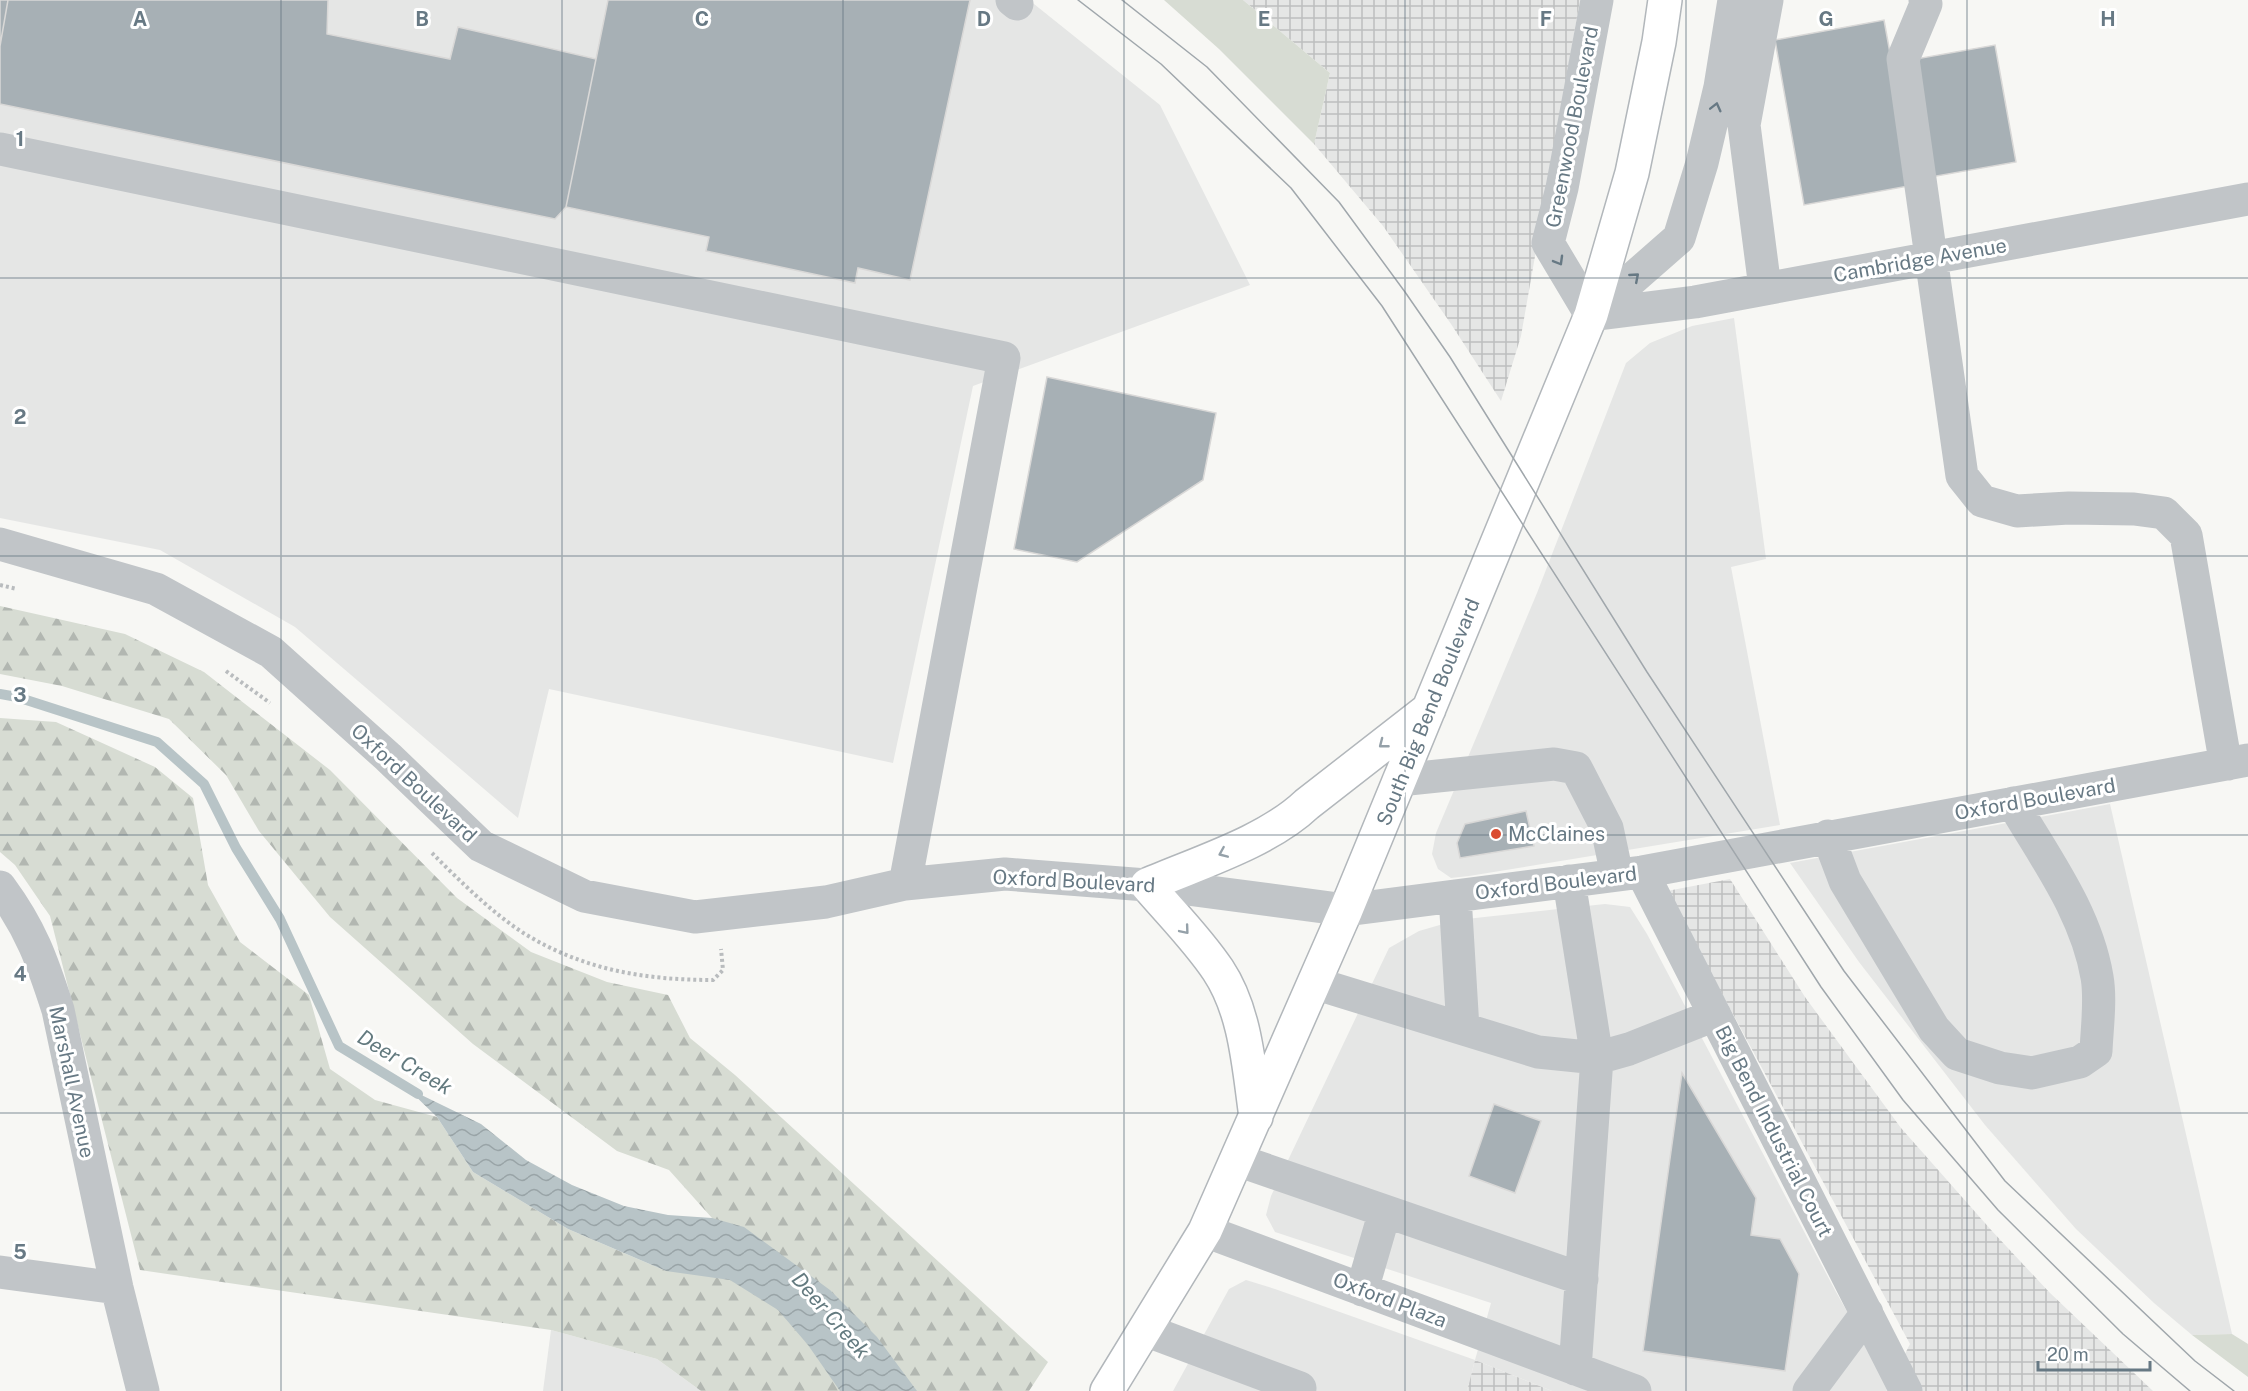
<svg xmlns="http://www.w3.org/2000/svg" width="2248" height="1391" viewBox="0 0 2248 1391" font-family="'Public Sans',sans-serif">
<defs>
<pattern id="industrial-grid" width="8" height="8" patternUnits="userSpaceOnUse" patternTransform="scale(1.5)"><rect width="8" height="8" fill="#e5e6e5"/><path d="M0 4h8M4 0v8" fill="none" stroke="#bdbfbf"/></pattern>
<pattern id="forest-firs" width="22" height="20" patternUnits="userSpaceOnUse" patternTransform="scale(1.5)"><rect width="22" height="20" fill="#d7dcd3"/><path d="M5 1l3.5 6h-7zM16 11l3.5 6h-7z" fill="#b2b7b1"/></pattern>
<pattern id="water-waves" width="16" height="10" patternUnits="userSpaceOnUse" patternTransform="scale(1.5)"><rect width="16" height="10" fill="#b8c4c7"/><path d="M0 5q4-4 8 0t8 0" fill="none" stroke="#99a4a7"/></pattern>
</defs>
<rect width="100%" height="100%" fill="#f7f7f4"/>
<!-- built -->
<path fill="#e5e6e5" d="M0,0H1029L1160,105L1250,285L973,386L893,763L549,689L518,818L295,627L160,550L0,518Z
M1734,318L1766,559L1731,567L1780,825L1469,876L1451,878L1438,869L1432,854L1436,833L1537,593L1626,363L1650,343L1692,326Z
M2110,804L2232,1334L2192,1335L2154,1303L2076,1229L1985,1125L1859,962L1790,863Z
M1605,904L1630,907L1647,934L1836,1292L1889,1386L1886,1391H1552L1475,1360L1467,1391H1173L1229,1289L1246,1280L1275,1289L1475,1360L1491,1303L1275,1232L1266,1215L1271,1196L1389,948L1419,931L1457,920Z
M551,1330L657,1359L701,1391H543Z"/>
<!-- industrial -->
<path fill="url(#industrial-grid)" d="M1243,0H1580L1521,336L1501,401L1451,324L1383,226L1314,144L1330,73Z
M1730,879L1805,997L1901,1128L1992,1231L2049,1292L2153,1391H1886L1910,1344L1667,891Z
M1475,1360L1552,1391H1467Z"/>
<!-- green -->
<path fill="#d7dcd3" d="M1164,0H1243L1330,73L1314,144L1219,49Z
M2232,1334L2248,1344V1377L2192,1335Z"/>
<!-- forest -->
<path fill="url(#forest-firs)" d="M0,606L125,634L204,672L330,770L457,898L531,952L607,982L668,995L690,1038L735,1075L1048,1362L1029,1391H701L657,1359L551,1330L140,1270L50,916L15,865L0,852V718L56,722L155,767L193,798L208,885L240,942L309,995L330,1069L375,1100L437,1117L473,1172L568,1229L666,1271L712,1218L669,1170L617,1151L473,1044L330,917L259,831L226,775L169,719L62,686L0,674Z"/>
<!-- water -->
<path fill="url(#water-waves)" d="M407,1088L481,1124L526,1160L572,1185L624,1206L668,1215L712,1218L744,1227L830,1290L877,1337L917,1391H840L808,1345L778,1310L730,1280L666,1271L568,1229L473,1172L437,1117Z"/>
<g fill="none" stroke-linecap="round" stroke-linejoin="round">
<!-- stream -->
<path stroke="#b8c4c7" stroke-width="10" d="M0,694L17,697L157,742L204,784L236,848L280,919L339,1046L418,1094"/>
</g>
<!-- building -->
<path fill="#a7b0b5" stroke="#d9d8d7" stroke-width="1.5" d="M0,0H8L0,46Z
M8,0H328L327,34L450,59L458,27L596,59L566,207L555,219L0,104V46Z
M608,0H970L910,280L858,268L855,283L706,251L709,237L566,207Z
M1884,20L1914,185L1804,205L1775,40Z
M1995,45L2016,162L1931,177L1910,60Z
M1047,377L1216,413L1203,480L1077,562L1014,549Z
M1526,811L1534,846L1460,858L1457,843L1465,824Z
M1682,1073L1756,1198L1751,1235L1780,1239L1799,1274L1785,1371L1643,1351Z
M1494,1104L1541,1121L1515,1193L1469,1176Z"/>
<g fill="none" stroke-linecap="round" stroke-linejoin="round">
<defs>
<path id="major" d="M1256,1117C1249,1068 1246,1012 1218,970C1198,940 1171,913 1147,885C1198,863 1267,842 1307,804L1429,709
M1107,1391L1205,1231L1346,910L1591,315L1632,173L1659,42L1665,0"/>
</defs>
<!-- major casing -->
<use href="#major" stroke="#b2b7bb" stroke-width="36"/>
<!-- path -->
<path stroke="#b9bcbe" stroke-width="4" stroke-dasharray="3 3" stroke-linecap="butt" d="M0,585L17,589
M226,671L270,703
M432,853C460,881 492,913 525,934C584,970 645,980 713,980L723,970L721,949"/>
<!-- minor -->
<path stroke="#c1c5c8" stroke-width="33" d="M1012,0L1017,4
M1925,0L1926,4L1903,59L1962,476L1982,501L2017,511L2069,508L2134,509L2164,513L2186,535L2225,760L2228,764
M0,149L1004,358L905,884
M1765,288L1744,125L1767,0
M1591,315L1695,302L2248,199
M1591,315L1679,238L1702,163L1720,87L1734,0
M1591,315L1548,243L1562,188L1597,0
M0,544L156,589L271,652L388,757L481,846L584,896L695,917L826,902L905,884L1005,874L1172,887L1346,910L1642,872L2248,760
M1399,780L1554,764L1576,768L1607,828L1617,875
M1828,836L1845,881L1934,1029L1957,1054L2000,1068L2032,1073L2080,1062L2096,1051C2097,1028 2101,999 2097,977C2086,912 2045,858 2013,803
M1642,872L1906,1391
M1569,881L1597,1058L1575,1369
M0,887C31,929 42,960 58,1010L117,1288L143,1391
M1455,896L1463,1029
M1314,983L1538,1052L1597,1058L1629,1049L1715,1015
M1237,1160L1582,1279
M1205,1231L1635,1391
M0,1272L117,1288
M1362,1290L1385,1211
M1145,1330L1300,1388
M1809,1391L1867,1313"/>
<!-- major -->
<use href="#major" stroke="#fff" stroke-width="33"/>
<!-- tram -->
<path stroke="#a0a7ac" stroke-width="1.5" d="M1078,0L1161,64L1291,188L1382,306L1821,987L1903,1100L1998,1210L2123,1334L2190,1391
M1122,0L1207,67L1339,202L1405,292L1450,357L1647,672L1844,971L2005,1181L2195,1361L2234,1391"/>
</g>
<!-- one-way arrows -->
<defs><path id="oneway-chevron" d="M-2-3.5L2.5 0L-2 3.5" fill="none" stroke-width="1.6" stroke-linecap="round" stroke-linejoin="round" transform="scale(1.5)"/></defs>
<g stroke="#677984">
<use href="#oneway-chevron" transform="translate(1716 107) rotate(-76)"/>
<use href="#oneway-chevron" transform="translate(1559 261) rotate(60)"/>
<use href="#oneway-chevron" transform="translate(1635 277) rotate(-41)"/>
</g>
<g stroke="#95a1a9">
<use href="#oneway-chevron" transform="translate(1383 744) rotate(142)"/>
<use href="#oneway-chevron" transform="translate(1223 853) rotate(157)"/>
<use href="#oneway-chevron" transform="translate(1185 930) rotate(50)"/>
</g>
<!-- grid -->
<path fill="none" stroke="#677984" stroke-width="1.5" stroke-opacity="0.55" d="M281,0V1391M562,0V1391M843,0V1391M1124,0V1391M1405,0V1391M1686,0V1391M1967,0V1391M0,278H2248M0,556H2248M0,835H2248M0,1113H2248"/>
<!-- markers -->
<circle fill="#da4c31" stroke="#fff" stroke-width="2" cx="1496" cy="834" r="6"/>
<g text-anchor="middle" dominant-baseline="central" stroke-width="6" stroke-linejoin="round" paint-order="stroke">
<!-- street labels -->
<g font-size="20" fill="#677984" stroke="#fff">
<text transform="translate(1572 127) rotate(-79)">Greenwood Boulevard</text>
<text transform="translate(1920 260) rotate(-10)">Cambridge Avenue</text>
<text transform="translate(1428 712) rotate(-68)">South Big Bend Boulevard</text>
<text transform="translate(414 783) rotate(43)">Oxford Boulevard</text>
<text transform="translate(2035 799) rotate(-10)">Oxford Boulevard</text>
<text transform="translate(1074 881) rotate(3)">Oxford Boulevard</text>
<text transform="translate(1556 883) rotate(-7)">Oxford Boulevard</text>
<text transform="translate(72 1082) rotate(78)">Marshall Avenue</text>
<text transform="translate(1774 1131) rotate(63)">Big Bend Industrial Court</text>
<text transform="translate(1390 1300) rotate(21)">Oxford Plaza</text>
</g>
<!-- poi labels -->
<g font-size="20" fill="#677984" stroke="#fff" text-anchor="start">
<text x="1508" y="834">McClaines</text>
</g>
<!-- water labels -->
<g font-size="21" font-style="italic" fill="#637a7f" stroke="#fff">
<text transform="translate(405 1062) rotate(31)">Deer Creek</text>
<text transform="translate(831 1315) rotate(49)">Deer Creek</text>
</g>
</g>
<g font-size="20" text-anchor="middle" font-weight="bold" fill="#677984" stroke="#fff" stroke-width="6" stroke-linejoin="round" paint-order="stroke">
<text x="140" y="26">A</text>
<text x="422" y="26">B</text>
<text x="702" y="26">C</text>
<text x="984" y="26">D</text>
<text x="1264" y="26">E</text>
<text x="1546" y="26">F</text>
<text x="1826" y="26">G</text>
<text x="2108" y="26">H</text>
<text x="20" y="146">1</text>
<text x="20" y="424">2</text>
<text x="20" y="702">3</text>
<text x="20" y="981">4</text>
<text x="20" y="1259">5</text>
</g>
<!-- scale -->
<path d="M2038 1361v9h112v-9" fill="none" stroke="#677984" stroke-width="3"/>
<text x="2047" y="1361" font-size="18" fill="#677984" stroke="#ffffff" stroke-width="4.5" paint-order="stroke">20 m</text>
</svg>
